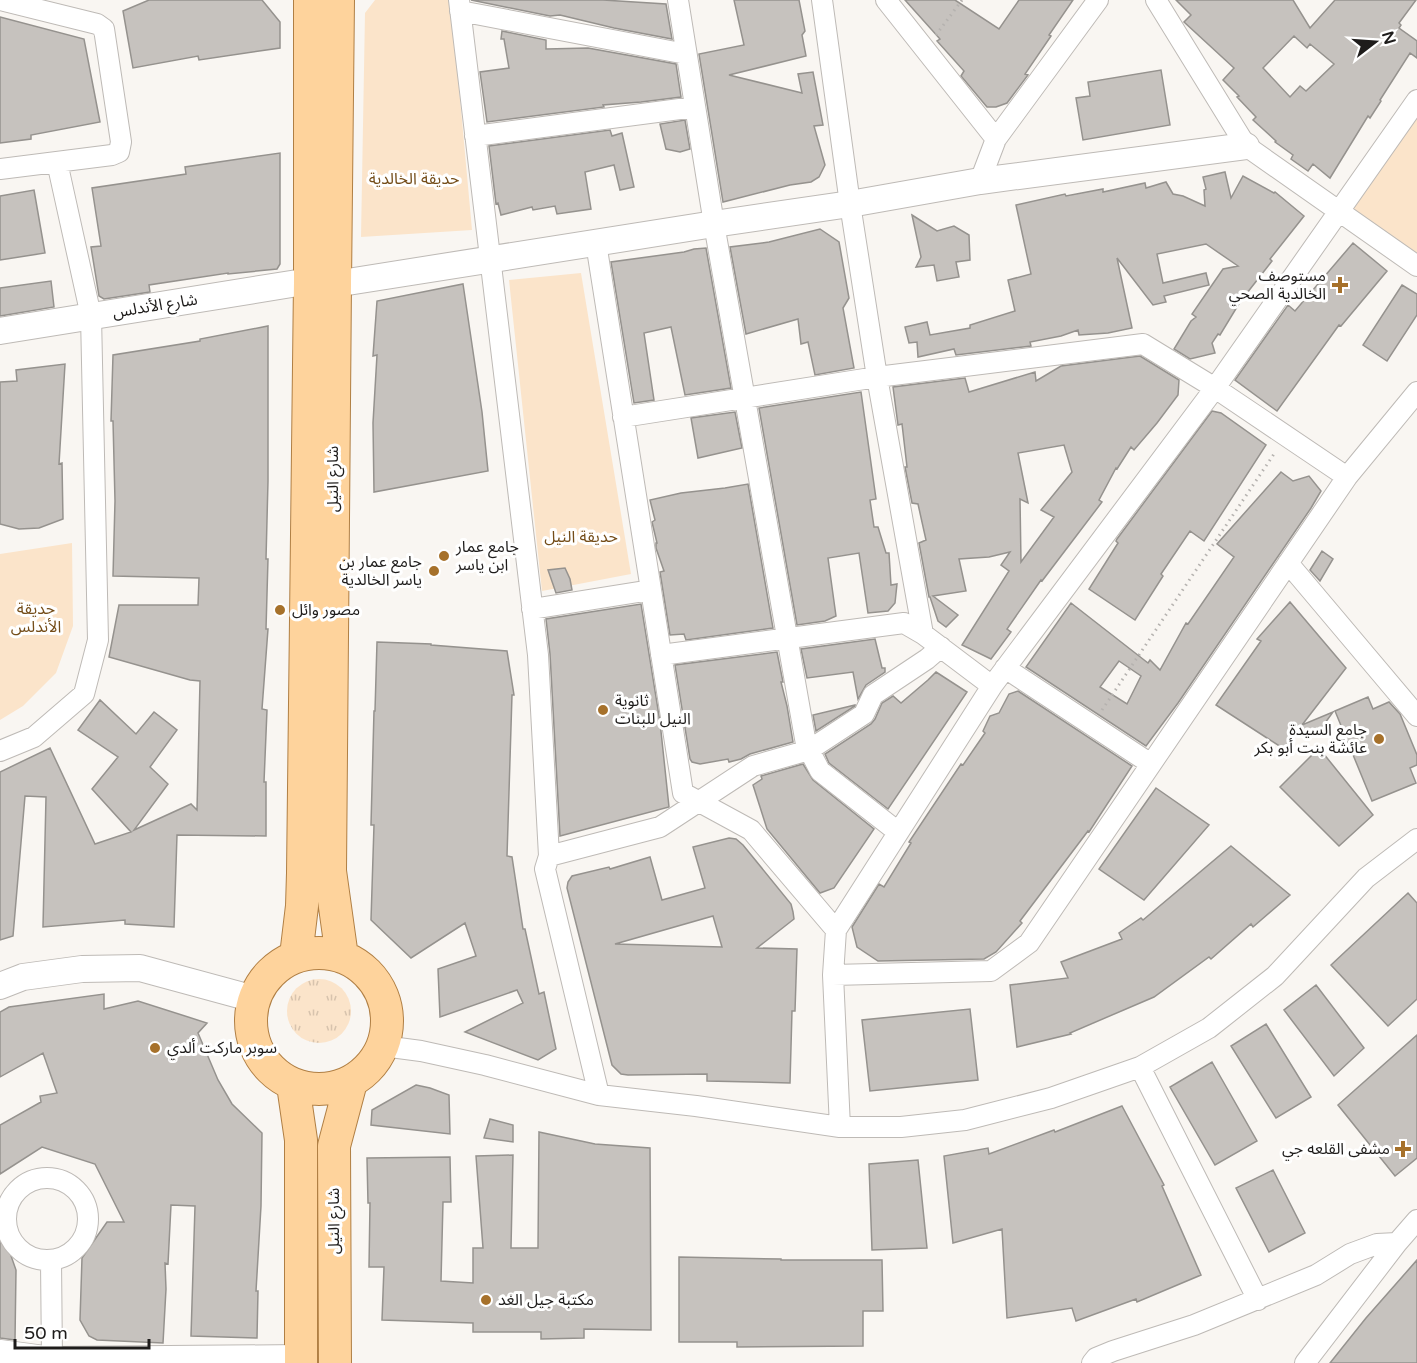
<svg xmlns="http://www.w3.org/2000/svg" width="1417" height="1363" viewBox="0 0 1417 1363" font-family="'Varela Round','Noto Sans Arabic',sans-serif">
<defs>
<pattern id="grass-tufts" width="24" height="20" patternUnits="userSpaceOnUse" patternTransform="scale(1.5)"><rect width="24" height="20" fill="#fbe4ca"/><path d="M3 7l-1-3M5 7V3M7 7l1-3M15 17l-1-3M17 17v-4M19 17l1-3" fill="none" stroke="#d7c3ad"/></pattern>
</defs>
<rect width="100%" height="100%" fill="#f9f6f2"/>
<!-- grass -->
<path fill="url(#grass-tufts)" d="M287 1011a32 32 0 1 1 64 0a32 32 0 1 1-64 0Z"/>
<!-- park -->
<path fill="#fbe4ca" d="M375,0H451L472,230L361,237L365,13Z
M1417,100V266L1339,211Z
M581,273L631,574L542,591L509,280Z
M72,543L73,626L56,673L23,706L0,720V554Z"/>
<!-- building -->
<path fill="#c6c2be" stroke="#95928e" stroke-width="1.5" fill-rule="evenodd" d="M149,0H262L280,22V48L199,60L198,56L133,68L123,11Z
M471,0H603L666,4L672,39L614,28L560,15L550,16Z
M734,0H799L805,31L802,35L806,56L729,75L802,93L798,74L813,72L823,125L814,126L825,165L819,177L811,182L790,185L723,202L699,54L744,45Z
M905,0H955L999,29L1019,0H1073L1049,35L1051,36L1025,74L1028,75L1007,103L996,107H987L961,76L964,71L937,41L940,39Z
M1176,0H1293L1310,28L1335,0H1416L1399,23L1401,25L1399,28L1417,41V58L1410,53L1380,100L1381,101L1370,118L1368,116L1330,178L1313,164L1308,171L1291,159L1293,155L1275,142L1276,141L1253,120L1256,117L1237,97L1239,96L1223,80L1234,68L1184,22L1191,15ZM1294,36L1307,48L1310,44L1334,64L1306,91L1300,86L1290,97L1263,68Z
M0,17L84,39L100,122L31,135V139L0,143Z
M502,31L546,40V49L588,48L676,64L681,97L641,102L603,105L604,107L487,122L480,72L509,68L504,39H501Z
M1161,70L1170,125L1083,140L1076,98L1090,96L1088,82Z
M685,120L690,149L680,152L666,149L660,124Z
M610,130L612,136L622,133L634,187L620,190L614,165L585,172L591,209L557,214L555,206L533,210L532,207L501,215L498,203L496,204L489,146Z
M280,153V264L277,269L228,274V273L149,285L150,292L104,299L99,296L91,247L101,246L92,188L186,174L185,167Z
M1225,172L1231,198L1243,176L1274,193L1275,192L1304,216L1270,259L1272,261L1240,302L1220,335L1218,334L1212,343L1215,353L1190,359L1174,349L1191,321L1196,317L1192,314L1223,269L1238,266L1206,244L1157,254L1163,283L1206,273L1209,285L1164,296L1166,302L1153,305L1117,258L1132,328L1108,333L1079,335L1078,330L1061,336L1030,342L1031,346L956,355L954,349L918,357L917,342L909,343L905,327L927,322L930,335L970,328V325L1015,311L1008,280L1031,274L1016,205L1065,194L1066,196L1103,189V192L1145,183L1146,188L1166,182L1173,194L1183,196L1205,206L1204,190L1206,189L1203,177Z
M34,190L45,253L0,260V196Z
M912,215L937,231L954,226L969,235L970,260L956,262L959,277L937,281L934,265L916,267L921,257Z
M820,229L839,242L849,298L843,308L854,368L815,375L808,342L801,344L798,319L746,334L730,247L769,242Z
M1353,243L1387,271L1341,326L1339,325L1277,411L1235,380L1288,305L1295,311Z
M706,248L731,388L685,395L671,327L644,333L654,400L634,403L611,262L684,252L694,249Z
M51,281L54,307L0,316V288Z
M463,284L482,412L488,471L374,492L373,423L377,355L373,356L377,301Z
M1402,285L1417,294V315L1387,361L1363,345Z
M268,326V481L266,559H268L266,629H268L262,709L267,710L264,782H266V836L177,835L174,927L125,924V920L43,927L46,797L25,796L13,936L0,940V772L50,748L95,844L131,832L92,789L118,757L78,730L100,700L136,734L154,712L177,730L150,767L168,784L134,830L191,804L197,810L200,681L190,680L109,657L119,605H198L199,578L113,576L115,501L113,421H111L113,355L200,341V339Z
M1140,356L1179,380L1178,395L1157,423L1134,450L1131,447L1117,469L1116,468L1099,500L1102,502L1042,581L1041,580L1007,629L1011,632L991,659L962,645L1009,571L1001,565L1010,552L989,557L959,559L966,591L933,596L958,615L946,627L938,621L930,597H929L919,543L926,540L918,504L912,503L905,467H907L902,424L898,425L893,387L965,378L969,392L1035,372L1036,381L1061,366ZM1064,445L1072,472L1041,510L1054,517L1021,562L1020,499L1028,503L1018,453Z
M65,364L59,464L62,463L63,519L39,528L19,529L0,524V382L17,381L16,370Z
M861,392L876,499L870,500L874,527H878L886,553H889L891,585L897,584L895,603L888,611L868,613L859,553L828,558L836,616L825,621L797,625L759,408Z
M1212,411L1221,413L1266,445L1204,541L1190,531L1161,574L1163,576L1135,620L1089,589L1118,543L1116,541L1117,539Z
M735,412L742,448L698,458L691,418Z
M1281,472L1293,481L1309,476L1321,491L1311,508L1178,703L1146,746L1026,667L1071,603L1148,663L1150,660L1160,670L1186,623L1188,624L1234,557L1217,544ZM1119,661L1141,676L1127,704L1100,687Z
M748,484L773,628L686,640L684,634L670,635L660,572L664,571L656,548V543H657L652,522L655,520L650,500L681,493L725,488Z
M1322,551L1333,559L1320,581L1310,570Z
M565,568L570,579L572,590L556,593L548,570Z
M1290,602L1346,668L1302,725L1333,712L1315,737L1298,727L1284,749L1216,705L1261,641L1257,639Z
M641,604L660,722L669,807L560,836L550,654L546,619Z
M875,639L882,668H885V672L866,685L858,699L853,672L807,678L801,649Z
M377,642L431,644V645L507,651L514,695H512L507,856L512,857L523,929H525L539,994L544,992L556,1049L538,1060L465,1032L523,1003L517,990L440,1017L438,969L476,956L465,923L411,958L371,920L374,825H371L374,711H375Z
M777,652L783,682H781L787,706L793,742L750,754L741,759L729,762L728,759L700,764L692,762L690,759L675,665Z
M936,672L967,692L888,809L829,763L825,754L871,724L875,719L882,703L893,696L901,703L928,680Z
M1018,691L1132,766L1089,832L1088,831L1020,921L1022,923L996,952L984,959L878,961L857,947L852,927L879,884L884,887L911,843L909,842L961,764L963,765L985,733L983,731L990,716L999,713L1009,694Z
M1368,697L1373,709L1389,702L1400,714L1417,755V765L1410,768L1416,783L1372,801L1335,711Z
M855,705V706L816,731L813,715Z
M1319,748L1373,815L1339,846L1280,787Z
M803,764L813,780L874,829L834,888L820,893L767,829L753,785L762,779L761,776Z
M1156,788L1209,825L1144,900L1099,869Z
M729,838L736,839L743,845L791,904L793,912L794,919L757,948L797,949L795,1011H792L790,1083L707,1081V1074L628,1075L621,1074L612,1065L567,888L568,882L572,876L609,867L610,869L650,857L662,900L705,888L693,847ZM713,916L722,947L615,944Z
M1231,846L1290,895L1253,927L1251,924L1211,959L1209,957L1154,997L1070,1033L1071,1034L1017,1047L1010,985L1068,978L1061,962L1122,939L1119,933L1141,918L1143,920Z
M1408,893L1417,903V999L1388,1026L1331,965Z
M1316,985L1364,1048L1334,1076L1284,1010Z
M104,994V1009L138,1001L207,1023L198,1033L218,1080L232,1104L262,1133L261,1206L256,1291H258L257,1338L191,1336L195,1206L171,1205L168,1264L165,1263L166,1289L163,1343L97,1340L89,1336L80,1320L82,1258L107,1222H124L95,1164L42,1147L0,1174V1125L41,1102L40,1096L57,1093L43,1053L0,1077V1012L9,1007Z
M970,1009L978,1080L870,1091L862,1020Z
M1266,1024L1311,1097L1276,1118L1231,1046Z
M1417,1035V1158L1395,1176L1338,1105Z
M1212,1062L1257,1141L1215,1165L1170,1087Z
M416,1085L430,1088L449,1095L450,1134L371,1125L372,1110Z
M1122,1106L1164,1185L1162,1186L1201,1275L1137,1302L1136,1299L1076,1321L1072,1308L1007,1318L1002,1229L953,1243L944,1156L988,1148L989,1154L1054,1130L1055,1132Z
M490,1119L513,1125V1142L484,1138Z
M539,1132L595,1144L650,1148L651,1330L584,1329V1338L541,1339V1332H473V1323L382,1320L384,1267H369L370,1203H368L367,1158L450,1157L451,1202H443L441,1281L473,1283V1248H483L476,1156L513,1155L511,1248H538Z
M918,1160L927,1248L872,1250L869,1164Z
M1273,1170L1305,1233L1269,1252L1236,1188Z
M0,1230H2L16,1270L15,1340L0,1338Z
M679,1257L781,1259V1260H882L883,1311H863V1346L737,1347V1342H679Z
M1417,1260V1363H1330L1366,1318Z"/>
<g fill="none" stroke-linecap="round" stroke-linejoin="round">
<defs>
<path id="minor" d="M459,0L538,655L549,856L545,869L599,1095
M678,0L714,224L806,744L820,771L898,832
M822,0L850,204L877,377L923,634L992,686
M886,0L996,139
M1156,0L1246,146L1417,266
M460,11L686,54
M475,136L695,107
M0,169L112,155L119,152L121,142L104,29L97,24L0,0
M980,181L996,139L1098,0
M623,417L877,377L1143,344L1215,388L1347,477
M1288,563L1417,716
M651,590L683,793L751,830L836,930
M532,609L651,590L596,243
M661,655L904,623L923,634
M1005,668L1151,764
M0,751L34,737L84,694L98,640L91,316L57,162
M549,856L660,827L753,766L809,750L864,714L873,695L927,659L941,647
M833,975L991,971L1029,943L1347,477L1417,392
M383,1046L421,1051L485,1065L599,1095L696,1106L840,1127H901L965,1120L1051,1098L1140,1067L1209,1028L1275,976L1366,878L1417,839
M1140,1067L1258,1300
M840,1127L833,975L836,930L992,686L1215,388L1417,100
M6 1219a41 41 0 1 1 82 0a41 41 0 1 1-82 0Z
M51,1261L52,1360
M1092,1363L1096,1358L1113,1351L1194,1325L1316,1275L1350,1254L1377,1244L1397,1243
M1305,1363L1397,1243L1417,1220"/>
<path id="tertiary" d="M335,284L714,224L850,204L980,181L1246,146
M0,331L310,281
M0,986L23,977L82,969L140,968L254,999
M0,1353L52,1360L301,1358"/>
<path id="primary" d="M338,0L335,284L330,871L342,957
M251 1021a68 68 0 1 1 136 0a68 68 0 1 1-136 0Z
M296,956L302,906L303,873L310,281V0
M293,1085L301,1140V1363
M335,1363L334,1146L351,1082"/>
</defs>
<!-- minor casing -->
<use href="#minor" stroke="#bebab6" stroke-width="22"/>
<!-- tertiary casing -->
<use href="#tertiary" stroke="#bebab6" stroke-width="28"/>
<!-- primary casing -->
<use href="#primary" stroke="#b07f44" stroke-width="34"/>
<!-- path -->
<path stroke="#b5b2af" stroke-width="3" stroke-dasharray="1.5 4.5" stroke-linecap="butt" d="M936,35L962,0
M1102,710L1276,451"/>
<!-- minor -->
<use href="#minor" stroke="#fff" stroke-width="20"/>
<!-- tertiary -->
<use href="#tertiary" stroke="#fff" stroke-width="26"/>
<!-- primary -->
<use href="#primary" stroke="#fed39c" stroke-width="32"/>
</g>
<!-- markers -->
<g fill="#a6712b" stroke="#fff" stroke-width="2">
<path d="M1337 276h6v6h6v6h-6v6h-6v-6h-6v-6h6z"/>
<circle cx="444" cy="556" r="6"/>
<circle cx="434" cy="571" r="6"/>
<circle cx="280" cy="610" r="6"/>
<circle cx="603" cy="710" r="6"/>
<circle cx="1379" cy="739" r="6"/>
<circle cx="155" cy="1048" r="6"/>
<path d="M1400 1140h6v6h6v6h-6v6h-6v-6h-6v-6h6z"/>
<circle cx="486" cy="1300" r="6"/>
</g>
<g text-anchor="middle" dominant-baseline="central" stroke-width="6" stroke-linejoin="round" paint-order="stroke">
<!-- park labels -->
<g font-size="16" fill="#744d19" stroke="#fff">
<text x="414" y="179">حديقة الخالدية</text>
<text x="581" y="537">حديقة النيل</text>
<text x="36" y="609">حديقة<tspan x="36" dy="18">الأندلس</tspan></text>
</g>
<!-- poi labels -->
<g font-size="16" fill="#1e1c1b" stroke="#fff" text-anchor="start">
<text x="1326" y="276" text-anchor="end">مستوصف<tspan x="1326" dy="18">الخالدية الصحي</tspan></text>
<text x="456" y="547">جامع عمار<tspan x="456" dy="18">ابن ياسر</tspan></text>
<text x="422" y="562" text-anchor="end">جامع عمار بن<tspan x="422" dy="18">ياسر الخالدية</tspan></text>
<text x="292" y="610">مصور وائل</text>
<text x="615" y="701">ثانوية<tspan x="615" dy="18">النيل للبنات</tspan></text>
<text x="1367" y="730" text-anchor="end">جامع السيدة<tspan x="1367" dy="18">عائشة بنت أبو بكر</tspan></text>
<text x="167" y="1048">سوبر ماركت ألدي</text>
<text x="1390" y="1149" text-anchor="end">مشفى القلعه جي</text>
<text x="498" y="1300">مكتبة جيل الغد</text>
</g>
<!-- street labels -->
<g font-size="16" fill="#1e1c1b" stroke="#fff">
<text transform="translate(155 306) rotate(-9)">شارع الأندلس</text>
<text transform="translate(333 479) rotate(-90)">شارع النيل</text>
<text transform="translate(334 1221) rotate(-90)">شارع النيل</text>
</g>
</g>
<!-- north arrow -->
<g transform="translate(1375 42) rotate(73)" stroke="#ffffff" stroke-width="4.5" paint-order="stroke">
<path d="M0-4.5L10 22L0 15L-10 22Z" fill="#1e1c1b"/>
<text y="-9" font-size="16" font-weight="bold" text-anchor="middle" fill="#1e1c1b">N</text>
</g>
<!-- scale -->
<path d="M15 1339v9h134v-9" fill="none" stroke="#1e1c1b" stroke-width="3"/>
<text x="24" y="1339" font-size="18" fill="#1e1c1b" stroke="#ffffff" stroke-width="4.5" paint-order="stroke">50 m</text>
</svg>
